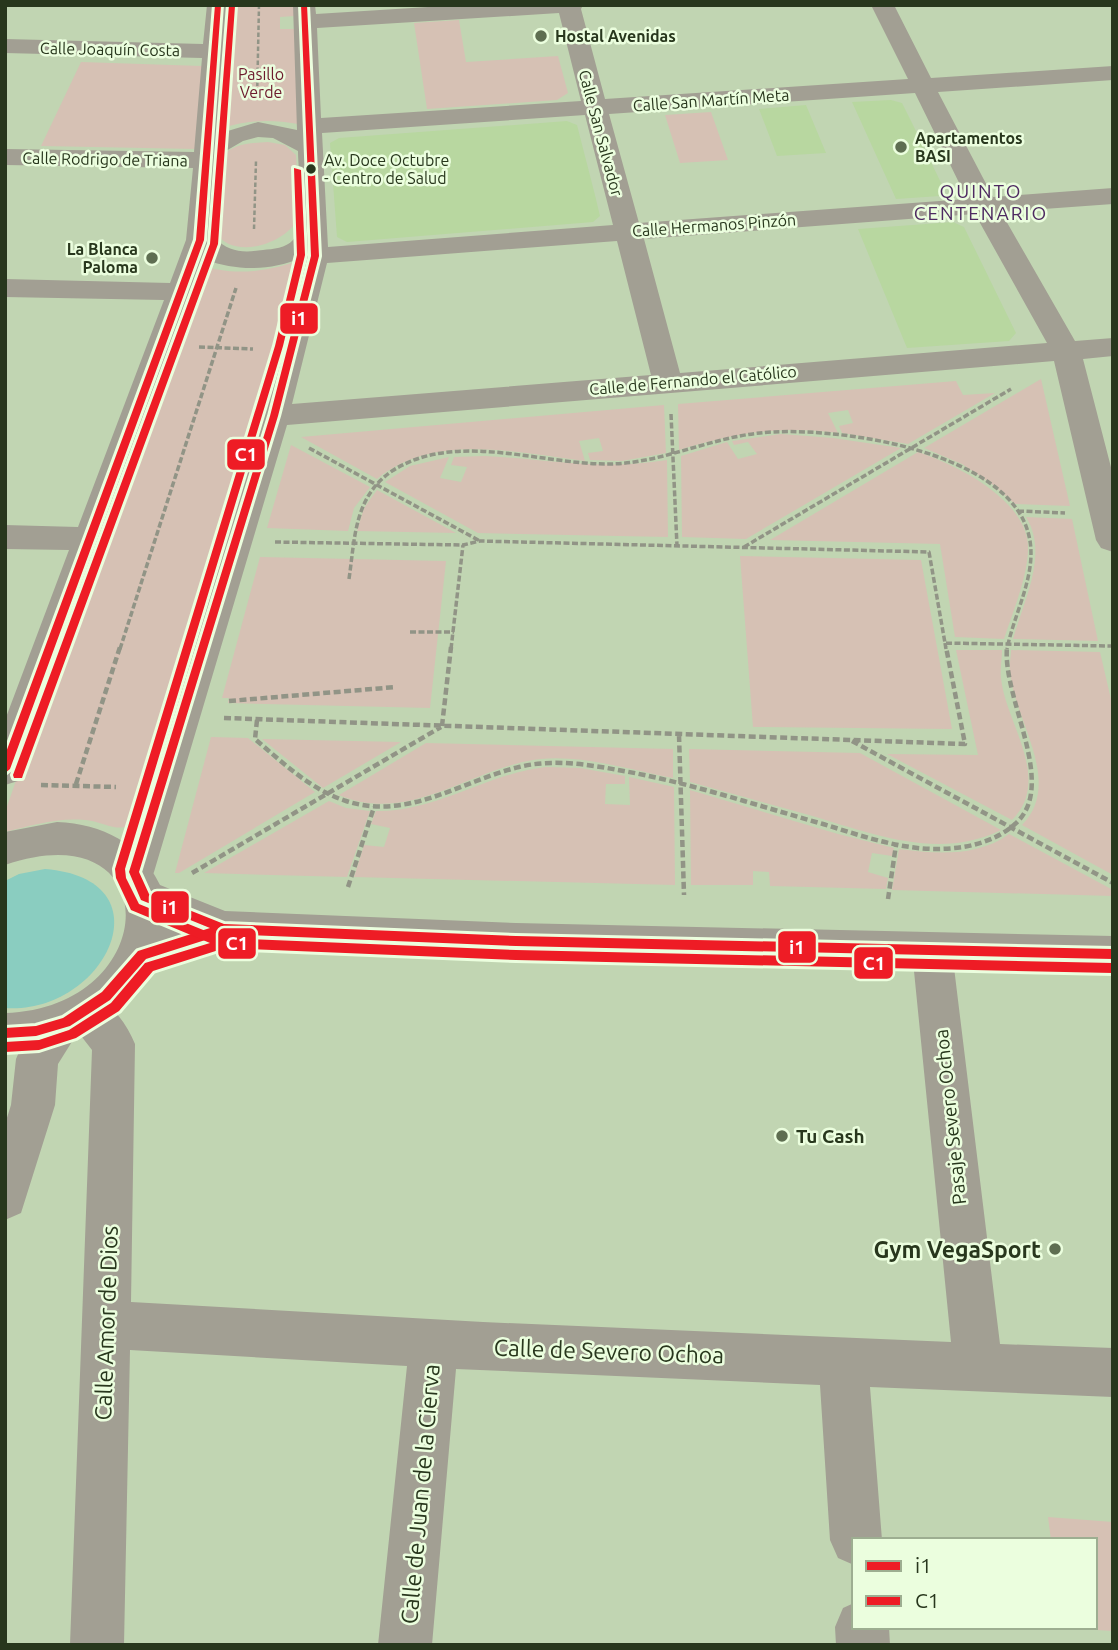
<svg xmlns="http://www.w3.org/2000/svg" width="1118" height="1650" viewBox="0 0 1118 1650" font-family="Ubuntu,sans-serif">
<rect width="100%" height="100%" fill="#c1d5b2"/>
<!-- built -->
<path fill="#b8d7a0" d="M891,100L902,103L913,125L945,191L940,196L896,199L852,102Z
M806,105L826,153L777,156L759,109Z
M567,121L577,125L595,195L600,216L593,222L347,242L337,237L330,143L339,138Z
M953,222L964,227L1016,333L1009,341L907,348L858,229Z"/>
<!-- green -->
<path fill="#d6c1b4" d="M229,5H295V16L280,17V29H296L298,124C271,119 248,120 223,128Z
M459,20L466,62L558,56L568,93L557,100L427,109L414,23Z
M81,62L202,66L197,149L41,146Z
M711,112L728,160L680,163L665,115Z
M268,142L285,145L296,155L299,215C291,243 232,262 216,232L221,158C232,143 251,143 268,142Z
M303,259L129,825C119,832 103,823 92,821C62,816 34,825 5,832V812L197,264C233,277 268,272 303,259Z
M1041,379L1070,506L1015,504L993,485L962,464L924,448Z
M956,381L963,395L995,393L908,444L842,433L839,426L853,423L848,410L828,413L838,433C782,425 733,433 679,450L678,404Z
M664,405L666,453L622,461L590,460L588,453L603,451L599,438L579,441L585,461C519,453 434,432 377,479L301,437Z
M781,434L833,438L901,448L746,539L682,537L681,456L727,442L738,459L757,454L748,442L734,445L732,441Z
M291,445L370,487L354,508L348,531L267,528Z
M918,452C957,465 1030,501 1028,550C1027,579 1013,611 1004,639L955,637L940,544L770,540Z
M484,456C549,459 600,471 667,460L668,537L478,533L385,482L410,466L449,457L440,478L461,482L467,467L451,465L454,457Z
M377,490L456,533L357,531L364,508Z
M1026,517L1072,519L1098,641L1013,639C1024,600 1049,554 1026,517Z
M740,556L921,560L952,729L753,727Z
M260,557L446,561L430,708L228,703L229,698H222Z
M956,650H1002C1002,659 1000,669 1001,678C1005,722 1053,779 1012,820L887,754L978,755Z
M1011,650L1100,652L1113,708V875L1022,825C1064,782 1014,720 1010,672C1009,665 1011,657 1011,650Z
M211,737L248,738L315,792L179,873H175Z
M262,739L401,742L323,788Z
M426,743L673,749V778C631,770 584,755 541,759C473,766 410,826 339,795Z
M689,749L860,753L1001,830C938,861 871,833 809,815C769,804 730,793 690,782Z
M546,767L580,768L625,776V784H606L605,804L630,805L629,777L674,787L675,885L354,877L364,845L384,847L390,828L371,824L376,811C438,812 485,774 546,767Z
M690,790L838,834L894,848L892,856L872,853L868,872L888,878L886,889L770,886L769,872L753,871V885H691Z
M329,801L346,808L370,811L347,877L204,873Z
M1009,834L1113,890V896L892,890L899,849C936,854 978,857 1009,834Z
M1048,1517L1113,1522V1631L1063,1628L1095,1627V1540H1051Z"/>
<!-- water -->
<path fill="#8acdc0" d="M45,869C171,879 105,1015 5,1008V881L19,874Z"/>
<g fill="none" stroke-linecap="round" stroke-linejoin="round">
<!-- path-far2 -->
<path stroke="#919486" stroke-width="2.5" stroke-dasharray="4.5 2.5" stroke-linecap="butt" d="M257,100L259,5
M254,229L256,161"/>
<!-- path-far1 -->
<path stroke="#919486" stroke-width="3.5" stroke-dasharray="6 2.5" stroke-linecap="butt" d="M199,347L253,349
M671,414L677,546
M309,448L480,541
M1018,511L1065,513
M275,542L463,545L480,541L929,552L945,643L1111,646
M744,547L1011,389
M349,579C355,538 354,497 392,471C456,430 541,465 610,464C662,463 709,438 760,433C832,425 1010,450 1029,536C1038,573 1014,613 1007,649
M410,632H454
M945,643L946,649
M120,649L236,288
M451,649L463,545"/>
<!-- path -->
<path stroke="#919486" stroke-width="4.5" stroke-dasharray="7 3.5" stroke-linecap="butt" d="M229,701L396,687
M224,718L965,744L946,647
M257,720L255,739C282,762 311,790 346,801C408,821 461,781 519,767C551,759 586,764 618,770C688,782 755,805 823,824C859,835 898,849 936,849C964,849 994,843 1015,824C1059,786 1002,699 1007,647
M442,726L451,647
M679,735L684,895
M852,741L1113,883
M76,784L120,647
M41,785L116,787
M192,873L441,727
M348,887L374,807
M888,899L896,845"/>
<!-- minor -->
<path fill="#a29f93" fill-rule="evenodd" d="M207,5H229L221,133L258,122L297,130L293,5H315L316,14L460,5H583L581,9L605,99L908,79L871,5H894L931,78L1113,66V80L938,92L993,197L1113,188V204L1001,212L1075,341L1113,338V356L1083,359L1113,475V552L1101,548L1096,540L1054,361L287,425L154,872L148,884L134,889L120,884L114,872L259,416L301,258C270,271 237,271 206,260L24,770L18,781L5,785V720L69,550L5,549V525L78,527L164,300L5,297V279L170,283L186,240L193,168L5,165V149L194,152L202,58L5,53V39L203,44ZM559,13L581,101L321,118L317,28ZM915,93L967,199L639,223L609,114ZM585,115L613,225L328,247L322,133ZM258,137L273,138L298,151C298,170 306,227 293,240C286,248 273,249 263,250C242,253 230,252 214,238L219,155L243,141ZM975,214L1047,343L680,373L644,239ZM617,241L651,375L292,404L327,263Z
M932,933L946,938L952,951L1000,1344L1113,1348V1397L870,1387L882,1540H854V1565L838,1558L830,1540L820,1385L456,1369L432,1645H378L407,1366L130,1350L124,1645H70L92,1050L78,1032L58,1064L55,1105L21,1213L5,1220V1124L11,1105L16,1059L22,1045L46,1010L61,1005L68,1007L72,997L87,992C109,1000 126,1022 135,1044L131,1302L483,1322L951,1342L912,951L918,938Z
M854,1603V1627H889L890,1645H836L835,1627L843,1608Z"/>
<!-- tertiary -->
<path fill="#a29f93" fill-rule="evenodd" d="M57,822C103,824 140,843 160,885L225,911L516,923L1113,936V972L516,959L224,947L151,971L129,1003L89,1032L51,1047L28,1052L5,1053V1013C163,1008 169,809 5,865V832Z"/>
<defs>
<path id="bus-1" d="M215,5H221L204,240L10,769L5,773V755L196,240Z
M301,5H307L319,256L278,416L139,872L149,894L224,924L516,936L1113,949V959L516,946L224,934L146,959L110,1000L70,1026L36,1036L5,1038V1028L36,1026L63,1018L102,992L138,951L210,928L141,900L129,872L270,416L311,256Z"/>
<path id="bus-2" d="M229,5L235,6L218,244L23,775L22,778H14L13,775L210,244Z
M294,168L301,170L305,255L283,346L125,869L126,878L139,904L223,938L516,950L1113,963V973L516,960L225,948L153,971L119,1011L76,1038L39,1050L5,1052V1042L39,1040L69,1030L111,1003L145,963L210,943L131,910L116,878L115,869L275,346L297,255Z"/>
</defs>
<!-- bus-1 casing -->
<use href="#bus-1" stroke="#ebfede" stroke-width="6"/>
<!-- bus-2 casing -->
<use href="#bus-2" stroke="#ebfede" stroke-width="6"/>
<!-- bus-1 -->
<use href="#bus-1" fill="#ee1c25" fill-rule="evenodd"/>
<!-- bus-2 -->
<use href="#bus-2" fill="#ee1c25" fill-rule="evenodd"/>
</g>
<!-- markers -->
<g fill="#5e6e51" stroke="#ebfede" stroke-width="2.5">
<circle cx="541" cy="36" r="7"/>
<circle cx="901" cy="147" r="7"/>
<circle cx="152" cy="258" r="7"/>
<circle cx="782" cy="1136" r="7"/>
<circle cx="1055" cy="1249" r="7"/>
</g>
<circle fill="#28371d" stroke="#ebfede" stroke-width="2.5" cx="311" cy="169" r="6"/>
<g text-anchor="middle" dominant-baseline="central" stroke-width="5" stroke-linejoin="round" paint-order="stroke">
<!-- far-poi labels -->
<g font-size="16" font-weight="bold" fill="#28371d" stroke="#ebfede" text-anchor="start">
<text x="555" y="36">Hostal Avenidas</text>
<text x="915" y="138">Apartamentos<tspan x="915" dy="18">BASI</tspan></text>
<text x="138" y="249" text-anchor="end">La Blanca<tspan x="138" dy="18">Paloma</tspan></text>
</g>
<!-- far-street labels -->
<g font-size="16" fill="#28371d" stroke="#ebfede">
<text transform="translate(110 49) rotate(1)">Calle Joaquín Costa</text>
<text transform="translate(711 100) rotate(-4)">Calle San Martín Meta</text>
<text transform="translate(601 133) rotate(75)">Calle San Salvador</text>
<text transform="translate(105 159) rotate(1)">Calle Rodrigo de Triana</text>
<text transform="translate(714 225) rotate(-4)">Calle Hermanos Pinzón</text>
<text transform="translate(693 380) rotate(-5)">Calle de Fernando el Católico</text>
</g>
<!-- far-park labels -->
<g font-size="16" fill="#6d1b2d" stroke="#ebfede">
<text x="261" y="74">Pasillo<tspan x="261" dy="18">Verde</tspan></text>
</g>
<!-- far-bus labels -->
<g font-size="16" fill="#28371d" stroke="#ebfede" text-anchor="start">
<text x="324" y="160">Av. Doce Octubre<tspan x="324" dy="18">- Centro de Salud</tspan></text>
</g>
<!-- far-quarter labels -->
<g font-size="19" letter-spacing="2" fill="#4e2a61" stroke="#ebfede">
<text x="981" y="191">QUINTO<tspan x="981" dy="22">CENTENARIO</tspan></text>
</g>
<!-- street labels -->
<g font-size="19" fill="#28371d" stroke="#ebfede">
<text transform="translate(950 1117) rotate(-96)">Pasaje Severo Ochoa</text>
</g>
<!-- poi labels -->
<g font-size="19" font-weight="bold" fill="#28371d" stroke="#ebfede" text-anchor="start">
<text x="796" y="1136">Tu Cash</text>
</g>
<!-- near-poi labels -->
<g font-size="23" font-weight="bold" fill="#28371d" stroke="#ebfede" text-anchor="end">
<text x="1041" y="1249">Gym VegaSport</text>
</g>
<!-- near-street labels -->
<g font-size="23" fill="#28371d" stroke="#ebfede">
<text transform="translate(106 1323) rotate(-88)">Calle Amor de Dios</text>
<text transform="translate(609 1351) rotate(2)">Calle de Severo Ochoa</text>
<text transform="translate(420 1494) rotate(-85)">Calle de Juan de la Cierva</text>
</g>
</g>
<g stroke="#ebfede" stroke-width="2.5">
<rect x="279" y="302" width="40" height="33" rx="7" fill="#ee1c25"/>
<rect x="226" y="438" width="40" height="33" rx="7" fill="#ee1c25"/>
<rect x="150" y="890" width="40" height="34" rx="7" fill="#ee1c25"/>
<rect x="217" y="927" width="40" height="33" rx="7" fill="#ee1c25"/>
<rect x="777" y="930" width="40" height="34" rx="7" fill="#ee1c25"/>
<rect x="853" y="946" width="41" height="34" rx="7" fill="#ee1c25"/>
</g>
<g font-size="19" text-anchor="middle" font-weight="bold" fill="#fff">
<text x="299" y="325">i1</text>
<text x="246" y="461">C1</text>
<text x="170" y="914">i1</text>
<text x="237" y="950">C1</text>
<text x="797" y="954">i1</text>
<text x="874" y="970">C1</text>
</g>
<!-- border -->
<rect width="1118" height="1650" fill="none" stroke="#28371d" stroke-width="14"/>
<!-- legend -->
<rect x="852" y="1538" width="245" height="91" fill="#ebfede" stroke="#9dae91" stroke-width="2"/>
<rect x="866" y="1561" width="35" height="10" fill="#ee1c25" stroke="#9dae91" stroke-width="2"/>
<text x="915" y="1573" font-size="21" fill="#28371d">i1</text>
<rect x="866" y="1596" width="35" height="10" fill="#ee1c25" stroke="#9dae91" stroke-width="2"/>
<text x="915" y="1608" font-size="21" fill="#28371d">C1</text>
</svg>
